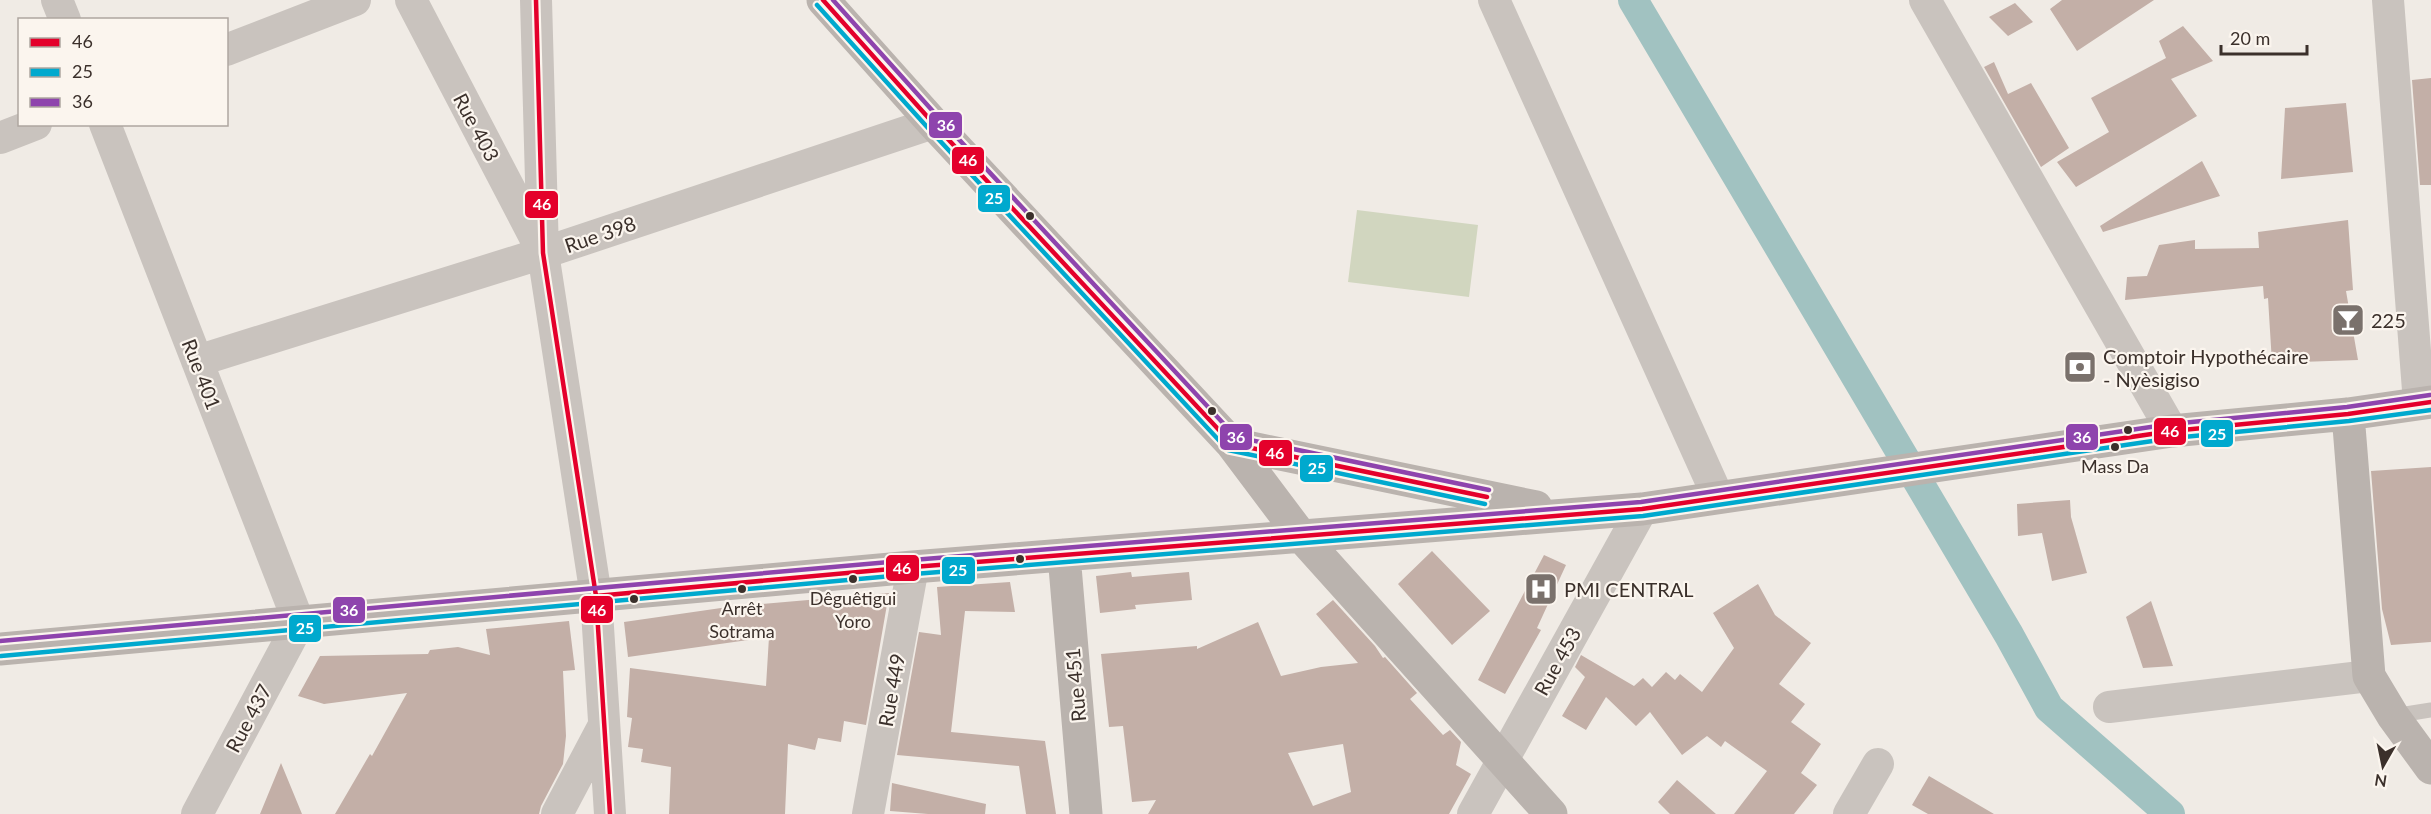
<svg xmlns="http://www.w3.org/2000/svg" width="2431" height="814" viewBox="0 0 2431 814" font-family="Lato,sans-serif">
<rect width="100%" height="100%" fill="#f0ebe5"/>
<!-- green -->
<path fill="#d1d6bf" d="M1357,210L1478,225L1469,297L1348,282Z"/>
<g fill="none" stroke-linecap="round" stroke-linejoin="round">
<!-- canal -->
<path stroke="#a1c2c1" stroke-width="30" d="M1633,0L2009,635L2049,708L2170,814"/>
</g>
<!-- building -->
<path fill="#c3afa7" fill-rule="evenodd" d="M2062,0H2154L2077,51L2050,9Z
M2015,3L2033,22L2008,36L1989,17Z
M2183,26L2213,61L2171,79L2197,116L2076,187L2057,162L2109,132L2091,98L2166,58L2159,41Z
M1994,62L2008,94L2031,83L2069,148L2041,167L1984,67Z
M2431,78V185H2420L2412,80Z
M2346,103L2353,172L2281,179L2285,108Z
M2202,161L2220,196L2103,232L2100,226Z
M2348,220L2353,290L2346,291L2358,360L2272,363L2268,298L2264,299L2263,286L2125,300L2127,277L2147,276L2159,245L2195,240V249L2259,248L2258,232Z
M2431,467V642L2391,645L2382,609L2371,471Z
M2070,500L2071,517L2087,573L2052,581L2042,533L2018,536L2017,504Z
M1432,551L1490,611L1452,645L1398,584Z
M1544,555L1566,565L1537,628L1541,630L1505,694L1478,680Z
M1131,572L1132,577L1189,572L1192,600L1135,605L1136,609L1100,613L1096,576Z
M1010,582L1015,612L965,611L951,732L1045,741L1056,814H1026L1019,766L897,755L919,632L941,635L937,587Z
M1758,584L1775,615L1811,643L1779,684L1805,704L1791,722L1821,744L1801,773L1817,785L1794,814H1734L1767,771L1725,741L1721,747L1707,736L1682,755L1650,712L1636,726L1606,697L1586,730L1562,716L1585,677L1575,667L1581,655L1634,686L1643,678L1652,687L1666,672L1675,680L1680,674L1702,692L1734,648L1713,613Z
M889,593L866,725L844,721L841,742L818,738L815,750L788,744L785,814H669L671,767L641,762L643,749L628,747L632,718L627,717L630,668L766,686L769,637L628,657L624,622L728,607Z
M1333,600L1375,646L1383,658L1385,657L1417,693L1410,699L1443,735L1450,730L1461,742L1456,765L1471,774L1449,814H1148L1156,800L1132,802L1123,726L1109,727L1101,654L1197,646V649L1258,622L1281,676L1321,667L1358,663L1316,614ZM1343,744L1351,792L1313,806L1288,753Z
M2151,601L2173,666L2143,668L2126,617Z
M569,621L575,670L563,671L566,736L563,764L541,806L539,814H335L370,754L372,756L407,693L324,704L298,696L320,656L428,654L430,650L458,647L490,655L486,629Z
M281,763L302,814H260Z
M1929,776L1994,814H1928L1912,805Z
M1677,780L1716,814H1670L1658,802Z
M892,783L986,804L985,814H928L890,811Z"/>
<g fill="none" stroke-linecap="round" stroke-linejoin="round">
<!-- lane -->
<path stroke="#c9c3be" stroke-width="15" d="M2393,716L2431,710"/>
<!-- street -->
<path stroke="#c9c3be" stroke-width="32" d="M57,0L65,20
M411,0L540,247
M536,0L543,253L596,596L610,814
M1494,0L1718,497
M1925,0L2172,431
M2388,0L2419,403
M226,50L355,0
M105,124L299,623L197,814
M0,138L36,124
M197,361L543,253L933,123
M2109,707L2369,676
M557,814L603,727
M868,814L913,567
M1473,814L1642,509
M1849,814L1878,764"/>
<!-- secondary -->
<path stroke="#bab3ae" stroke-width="33" d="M823,0L933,123L1232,444L1301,536L1551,814
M2348,414L2369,676L2393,716L2431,768
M1232,444L1536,507
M1064,555L1086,814
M0,649L913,567L1642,509L2172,431L2348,414L2431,402"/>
<defs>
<path id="bus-1" d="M536,0L543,253L596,596L610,814
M823,0L933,123L1232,444L1487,497
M596,596L913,567L1642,509L2172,431L2348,414L2431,402"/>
<path id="bus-2" d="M817,5L928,128L1228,450L1485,504
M1,656L914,574L1643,516L2173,438L2349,421L2431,410"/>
<path id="bus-3" d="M833,0L939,118L1236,437L1489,490
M0,641L912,560L1641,502L2171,424L2347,407L2430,395"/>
</defs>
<!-- bus-1 casing -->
<use href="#bus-1" stroke="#fbf5ee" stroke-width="9"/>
<!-- bus-2 casing -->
<use href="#bus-2" stroke="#fbf5ee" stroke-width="9"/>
<!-- bus-3 casing -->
<use href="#bus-3" stroke="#fbf5ee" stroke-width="9"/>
<!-- bus-1 -->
<use href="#bus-1" stroke="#e4002b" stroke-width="4.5"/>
<!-- bus-2 -->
<use href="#bus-2" stroke="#00a9ce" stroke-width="4.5"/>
<!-- bus-3 -->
<use href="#bus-3" stroke="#8e44ad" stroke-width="4.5"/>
</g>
<!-- icons -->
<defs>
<symbol id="bar-square" viewBox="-11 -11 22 22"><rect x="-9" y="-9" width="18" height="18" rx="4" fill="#7a716c" stroke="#fbf5ee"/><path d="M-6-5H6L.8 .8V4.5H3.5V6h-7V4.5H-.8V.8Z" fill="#fff"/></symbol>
<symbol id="bank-square" viewBox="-11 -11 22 22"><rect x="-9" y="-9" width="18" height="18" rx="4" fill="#7a716c" stroke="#fbf5ee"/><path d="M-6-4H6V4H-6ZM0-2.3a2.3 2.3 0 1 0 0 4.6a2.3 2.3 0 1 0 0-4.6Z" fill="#fff"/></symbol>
<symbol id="hospital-square" viewBox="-11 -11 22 22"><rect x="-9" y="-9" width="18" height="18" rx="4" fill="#7a716c" stroke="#fbf5ee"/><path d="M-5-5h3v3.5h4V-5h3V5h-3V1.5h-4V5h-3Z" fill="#fff"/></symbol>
</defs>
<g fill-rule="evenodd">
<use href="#bar-square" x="2329" y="301" width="38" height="38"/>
<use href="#bank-square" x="2061" y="348" width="38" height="38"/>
<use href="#hospital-square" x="1522" y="570" width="38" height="38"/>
</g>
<!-- markers -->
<g fill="#3b302b" stroke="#fbf5ee" stroke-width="2">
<circle cx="1030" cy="216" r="5"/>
<circle cx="1212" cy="411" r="5"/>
<circle cx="2128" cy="430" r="5"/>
<circle cx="2115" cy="447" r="5"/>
<circle cx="1020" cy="559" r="5"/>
<circle cx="853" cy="579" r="5"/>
<circle cx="742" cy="589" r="5"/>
<circle cx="634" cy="599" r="5"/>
</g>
<g text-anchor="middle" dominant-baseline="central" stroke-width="4.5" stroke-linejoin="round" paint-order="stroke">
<!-- bus labels -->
<g font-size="18" fill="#3b302b" stroke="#fbf5ee">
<text x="2115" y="466">Mass Da</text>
<text x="853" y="598">Dêguêtigui<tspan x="853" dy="23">Yoro</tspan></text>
<text x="742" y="608">Arrêt<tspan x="742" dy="23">Sotrama</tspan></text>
</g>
<!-- street labels -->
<g font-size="20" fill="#3b302b" stroke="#fbf5ee">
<text transform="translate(477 127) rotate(62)">Rue 403</text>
<text transform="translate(600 234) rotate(-19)">Rue 398</text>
<text transform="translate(202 374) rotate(69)">Rue 401</text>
<text transform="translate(1557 661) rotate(-61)">Rue 453</text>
<text transform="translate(1075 685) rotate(-95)">Rue 451</text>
<text transform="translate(891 690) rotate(-80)">Rue 449</text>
<text transform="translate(248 718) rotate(-62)">Rue 437</text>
</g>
<!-- poi labels -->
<g font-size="20" fill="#3b302b" stroke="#fbf5ee" text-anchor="start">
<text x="2371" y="320">225</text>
<text x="2103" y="356">Comptoir Hypothécaire<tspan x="2103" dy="23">- Nyèsigiso</tspan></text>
<text x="1564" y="589">PMI CENTRAL</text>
</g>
</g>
<g stroke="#fbf5ee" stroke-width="2">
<rect x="928" y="111" width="35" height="28" rx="6" fill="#8e44ad"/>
<rect x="951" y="146" width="34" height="29" rx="6" fill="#e4002b"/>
<rect x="977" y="184" width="34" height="29" rx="6" fill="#00a9ce"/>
<rect x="524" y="190" width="35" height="29" rx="6" fill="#e4002b"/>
<rect x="2153" y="417" width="34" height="29" rx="6" fill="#e4002b"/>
<rect x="2200" y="419" width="34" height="29" rx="6" fill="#00a9ce"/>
<rect x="1219" y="423" width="34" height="28" rx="6" fill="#8e44ad"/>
<rect x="2065" y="423" width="34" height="28" rx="6" fill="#8e44ad"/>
<rect x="1258" y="439" width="35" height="28" rx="6" fill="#e4002b"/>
<rect x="1299" y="454" width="35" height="29" rx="6" fill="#00a9ce"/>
<rect x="885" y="554" width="35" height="28" rx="6" fill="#e4002b"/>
<rect x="941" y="556" width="35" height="29" rx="6" fill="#00a9ce"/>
<rect x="580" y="595" width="34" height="29" rx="6" fill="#e4002b"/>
<rect x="332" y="596" width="34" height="28" rx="6" fill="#8e44ad"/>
<rect x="288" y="614" width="34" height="29" rx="6" fill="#00a9ce"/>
</g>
<g font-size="16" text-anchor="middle" font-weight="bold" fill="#fff">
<text x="946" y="131">36</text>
<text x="968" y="166">46</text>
<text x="994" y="204">25</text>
<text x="542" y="210">46</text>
<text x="2170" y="437">46</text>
<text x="2217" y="440">25</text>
<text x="1236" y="443">36</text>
<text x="2082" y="443">36</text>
<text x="1275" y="459">46</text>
<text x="1317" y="474">25</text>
<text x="902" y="574">46</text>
<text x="958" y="576">25</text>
<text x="597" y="616">46</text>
<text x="349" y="616">36</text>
<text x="305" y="634">25</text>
</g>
<!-- legend -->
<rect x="18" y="18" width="210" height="108" fill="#fbf5ee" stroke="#aea6a0" stroke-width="1.5"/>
<rect x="30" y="38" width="30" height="9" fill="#e4002b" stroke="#aea6a0" stroke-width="1.5"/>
<text x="72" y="48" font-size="18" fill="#3b302b">46</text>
<rect x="30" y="68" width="30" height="9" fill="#00a9ce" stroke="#aea6a0" stroke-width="1.5"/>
<text x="72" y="78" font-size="18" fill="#3b302b">25</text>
<rect x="30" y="98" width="30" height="9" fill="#8e44ad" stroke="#aea6a0" stroke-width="1.5"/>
<text x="72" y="108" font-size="18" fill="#3b302b">36</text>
<!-- north arrow -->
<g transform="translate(2383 766) rotate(189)" stroke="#fbf5ee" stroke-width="4.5" paint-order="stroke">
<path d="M0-4.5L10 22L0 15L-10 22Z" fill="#3b302b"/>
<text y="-9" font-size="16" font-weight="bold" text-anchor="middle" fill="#3b302b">N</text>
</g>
<!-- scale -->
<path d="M2221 45v9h86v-9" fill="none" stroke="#3b302b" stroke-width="3"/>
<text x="2230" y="45" font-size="18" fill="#3b302b" stroke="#fbf5ee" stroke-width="4.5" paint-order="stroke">20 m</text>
</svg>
